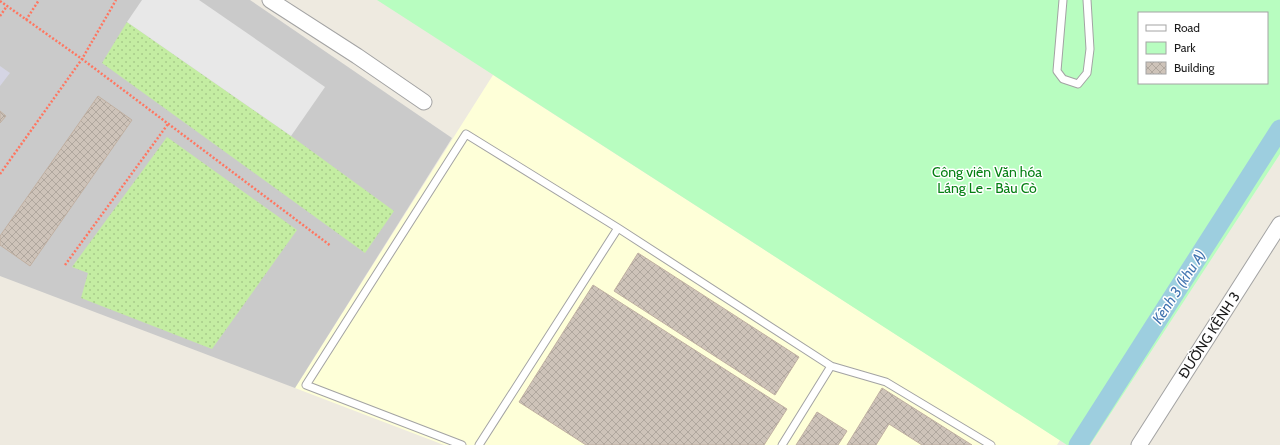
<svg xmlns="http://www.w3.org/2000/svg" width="1280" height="445" viewBox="0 0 1280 445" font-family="Cabin,sans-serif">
<defs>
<pattern id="grass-dots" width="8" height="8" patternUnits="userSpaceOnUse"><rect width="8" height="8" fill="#c4eda2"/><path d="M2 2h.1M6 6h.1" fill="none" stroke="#a8cb8b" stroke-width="1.8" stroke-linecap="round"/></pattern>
<pattern id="building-cross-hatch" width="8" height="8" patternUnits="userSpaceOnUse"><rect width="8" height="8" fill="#cec3b9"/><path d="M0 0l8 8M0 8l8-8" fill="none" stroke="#b0a79e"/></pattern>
</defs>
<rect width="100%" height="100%" fill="#eeeae0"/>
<!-- education -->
<path fill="#feffd8" d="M493,75L1060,440L1057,445H444L295,388Z"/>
<!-- religious -->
<path fill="#cacaca" d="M0,0H250L452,138L295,388L0,276Z"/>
<!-- grass -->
<path fill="url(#grass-dots)" d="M127,22L291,136L394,211L365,253L102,63Z
M167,137L297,230L212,349L81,298L88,273L72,267Z"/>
<!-- park -->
<path fill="#b8fdc0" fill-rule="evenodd" d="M377,0H1280V154L1090,445H1067ZM1139,13H1267V83H1139Z"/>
<!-- parking -->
<path fill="#e8e8e8" d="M142,0H199L325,87L291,136L127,22Z"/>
<!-- plaza -->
<path fill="#d5d5e4" d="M0,66L10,73L0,86Z"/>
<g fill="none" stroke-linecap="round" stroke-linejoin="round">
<!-- canal -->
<path stroke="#9dcedf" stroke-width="19" d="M1078,445L1280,129"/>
</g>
<!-- building -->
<path fill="url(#building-cross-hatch)" stroke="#c0b0a2" d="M98,96L132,120L30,266L0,245V236Z
M0,111L6,116L0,123Z
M638,253L799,357L775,395L614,291Z
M593,285L787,409L764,445H586L519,402Z
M882,388L972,445H922L889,424L876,445H847Z
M817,412L847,431L838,445H796Z"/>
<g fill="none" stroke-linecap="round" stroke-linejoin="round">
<defs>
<path id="lane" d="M1063,0L1057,71L1063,79L1078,84L1087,73L1090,49L1087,0
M831,366L886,382L991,445
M462,445L306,385L466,134L618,228L831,366L782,445
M479,445L618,228"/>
<path id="street" d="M270,0L357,56L424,102
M1139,445L1280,224"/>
</defs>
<!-- lane casing -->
<use href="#lane" stroke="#a3a3a3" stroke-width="9"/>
<!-- street casing -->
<use href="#street" stroke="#a3a3a3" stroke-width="17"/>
<!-- path -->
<path stroke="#ff7660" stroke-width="2.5" stroke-dasharray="2 2" stroke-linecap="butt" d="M0,1L82,59L331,246
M0,16L7,6
M26,20L39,0
M0,174L82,59L116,0
M65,265L168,124"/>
<!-- lane -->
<use href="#lane" stroke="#fff" stroke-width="7"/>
<!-- street -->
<use href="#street" stroke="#fff" stroke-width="15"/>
</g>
<g text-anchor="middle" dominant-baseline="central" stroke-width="3" stroke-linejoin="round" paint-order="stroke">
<!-- park labels -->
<g font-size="14" fill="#047f12" stroke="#fff">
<text x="987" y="172">Công viên Văn hóa<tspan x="987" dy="16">Láng Le - Bàu Cò</tspan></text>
</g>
<!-- street labels -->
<g font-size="14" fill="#1c1c1c" stroke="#fff">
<text transform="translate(1209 335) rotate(-57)">ĐƯỜNG KÊNH 3</text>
</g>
<!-- water labels -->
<g font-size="15" font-style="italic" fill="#4376b1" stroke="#fff">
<text transform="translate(1179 287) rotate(-57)">Kênh 3 (khu A)</text>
</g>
</g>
<!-- legend -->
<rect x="1138" y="12" width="130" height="72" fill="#ffffff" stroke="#a4a4a4"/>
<rect x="1146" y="25" width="20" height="6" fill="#ffffff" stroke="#a4a4a4"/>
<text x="1174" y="32" font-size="12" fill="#1c1c1c">Road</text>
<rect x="1146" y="42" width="20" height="12" fill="#b8fdc0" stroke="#a4a4a4"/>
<text x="1174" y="52" font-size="12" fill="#1c1c1c">Park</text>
<rect x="1146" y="62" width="20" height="12" fill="url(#building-cross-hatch)" stroke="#a4a4a4"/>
<text x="1174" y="72" font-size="12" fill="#1c1c1c">Building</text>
</svg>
